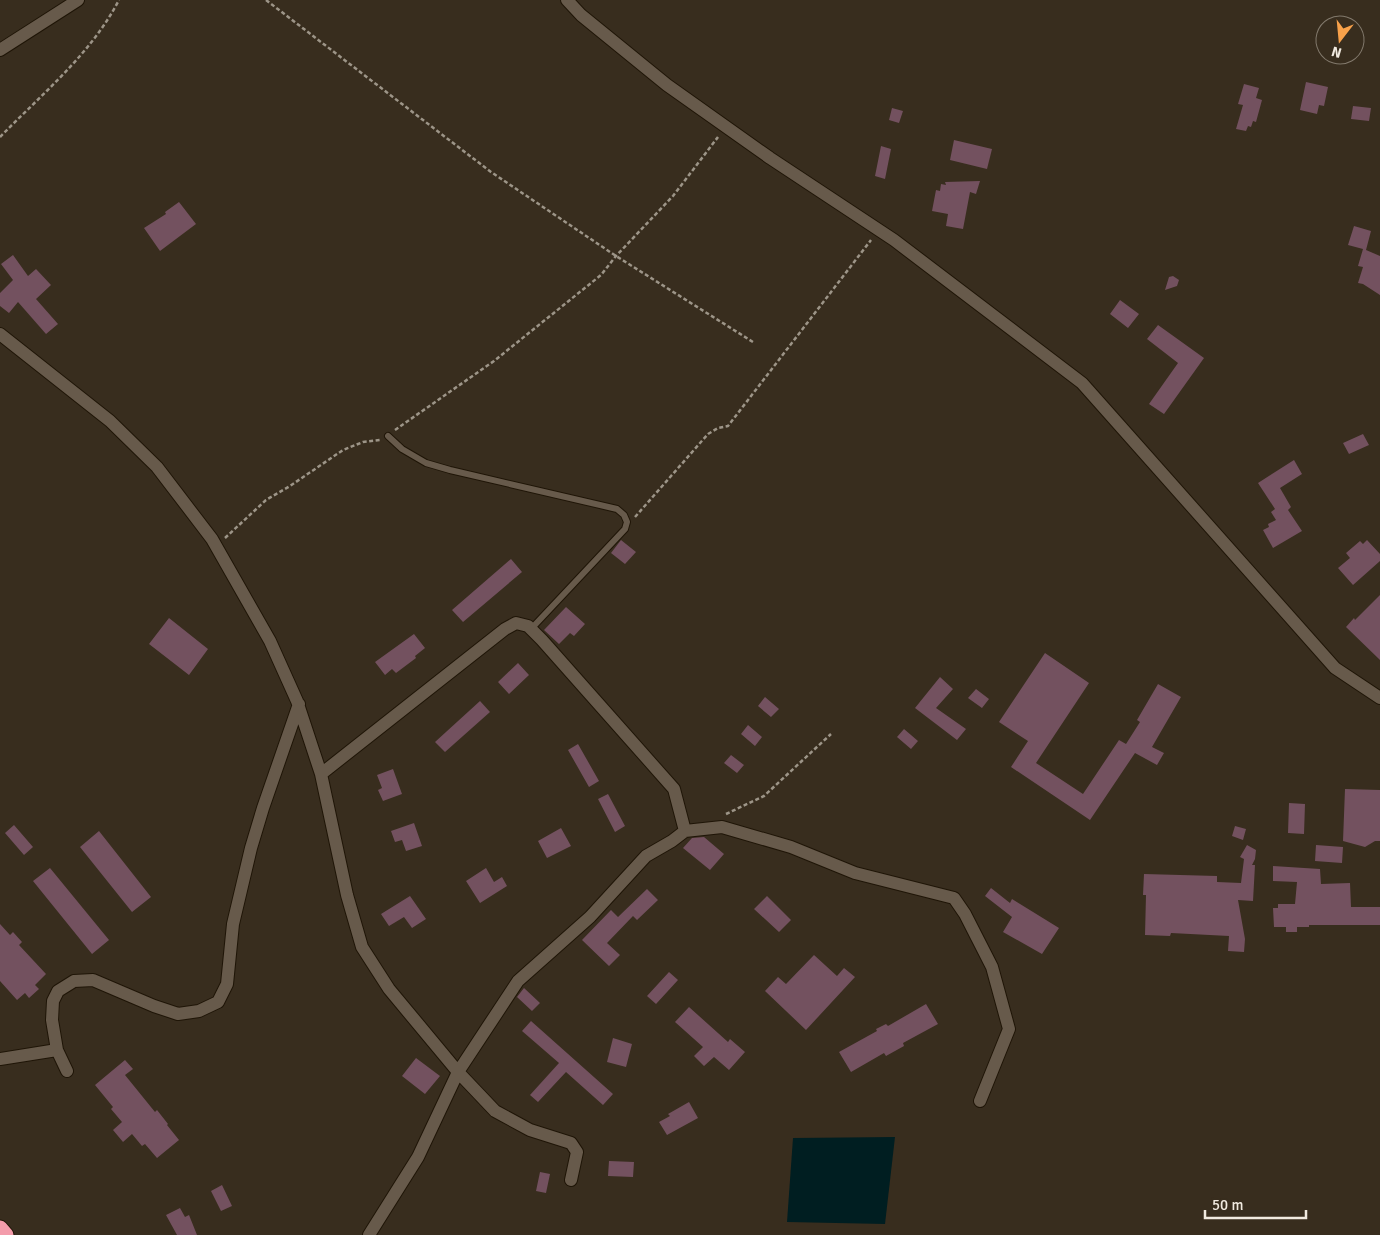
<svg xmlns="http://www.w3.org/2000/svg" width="1380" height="1235" viewBox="0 0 1380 1235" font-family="Signika,sans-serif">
<rect width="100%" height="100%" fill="#382d1e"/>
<!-- water -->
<path fill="#001e21" d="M895,1137L885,1224L787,1222L793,1138Z"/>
<!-- building -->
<path fill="#73515f" d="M1306,82L1328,87L1324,106L1319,105L1317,114L1300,110Z
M1244,84L1259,88L1256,98L1262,100L1256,122L1253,121L1251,127L1248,126L1246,131L1236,129L1243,105L1238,104Z
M1353,106L1371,108L1369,121L1351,119Z
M892,108L903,111L899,123L889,120Z
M954,140L992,149L987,169L950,160Z
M881,146L891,149L885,179L875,176Z
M980,181L976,194L970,192L963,229L946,226L948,214L932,211L936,190L940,191L941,184L946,185L945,182Z
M179,202L196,224L160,251L144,228L166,214L165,212Z
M1354,226L1371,231L1366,250L1380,256V295L1363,284L1358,283L1363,267L1358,266L1363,249L1348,245Z
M13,255L28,276L36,269L51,285L36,299L58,324L46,334L18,302L9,313L0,306V293L13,280L1,264Z
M1173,276L1179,280L1177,286L1165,290L1169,277Z
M1120,300L1139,314L1128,328L1110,314Z
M1158,325L1204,358L1164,414L1149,404L1178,363L1147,339Z
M1363,434L1369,445L1349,454L1343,443Z
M1294,460L1302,474L1280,488L1291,507L1288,510L1302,531L1273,548L1263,530L1269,527L1268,524L1276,520L1271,512L1275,509L1258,483Z
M621,540L636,552L625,564L611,553Z
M1367,540L1380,554V561L1353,585L1338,568L1350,558L1346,553L1360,541L1363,544Z
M511,559L522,572L463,622L452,610Z
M1380,595V660L1346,627L1354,618L1355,620Z
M566,607L585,624L574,636L570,633L559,644L544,630Z
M169,618L208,649L189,675L149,644Z
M414,634L425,648L415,656L416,658L396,673L392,669L385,675L375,662Z
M1045,653L1089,683L1036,763L1083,794L1119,740L1126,744L1140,722L1137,720L1158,684L1181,697L1152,747L1164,753L1157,765L1135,753L1090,820L1011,767L1028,741L999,722Z
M518,663L529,675L509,694L498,682Z
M940,677L953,689L936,708L966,729L957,740L915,708Z
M976,689L989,699L982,708L968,698Z
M765,697L779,709L771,717L758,706Z
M480,701L490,712L445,752L435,742Z
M748,725L762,737L755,746L741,734Z
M904,729L918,741L911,749L897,737Z
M578,744L599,781L589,787L568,750Z
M731,755L744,765L737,773L724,763Z
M393,769L402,794L383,801L378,790L382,788L377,775Z
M1345,789L1380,790V841H1375L1365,847L1343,841Z
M608,794L625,826L615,832L598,799Z
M1289,803L1305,804L1304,834L1288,833Z
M414,823L422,846L406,851L402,840L395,842L391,831Z
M14,825L33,847L24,855L5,833Z
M1235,826L1246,829L1243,840L1232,836Z
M561,828L571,846L547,858L538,841Z
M99,831L151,897L132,912L80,847Z
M704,837L724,854L710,870L683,848L692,838Z
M1247,845L1256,850L1255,859L1252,865H1255L1253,901L1238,900L1245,939L1244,952L1228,951L1229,936L1171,933L1170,936L1145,935L1146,895H1143L1144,874L1217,876V882L1241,883L1244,859L1240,857Z
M1316,845L1343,847L1342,863L1315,861Z
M1273,866L1320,869L1321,884L1350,883L1351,907H1380V925H1309V927H1297V932H1286V927H1274L1273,908H1278V904H1295L1297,882L1273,881Z
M50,868L109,940L92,954L33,881Z
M486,868L494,882L502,877L507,886L480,903L466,881Z
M991,888L1010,903L1012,899L1059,928L1042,954L1003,932L1012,917L985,896Z
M647,889L658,900L637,920L633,916L607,943L620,955L609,966L582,940L611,910L618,917Z
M410,896L426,919L412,928L404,917L389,926L381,914Z
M767,896L791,920L779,932L754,909Z
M0,924L10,935L13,932L22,942L19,945L46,974L35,985L39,989L29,998L25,993L17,1000L0,981Z
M814,955L837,976L844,968L855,977L806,1030L765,991L778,977L786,984Z
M669,972L678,980L656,1004L647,996Z
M524,988L540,1003L532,1011L517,997Z
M926,1004L938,1024L903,1043L904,1046L886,1056L884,1053L851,1072L839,1052L877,1031L876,1029L886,1024L888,1026Z
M689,1007L728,1042L730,1039L745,1052L729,1070L714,1057L704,1066L694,1056L703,1047L675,1022Z
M531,1021L613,1094L603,1105L566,1072L538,1102L530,1095L559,1063L522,1031Z
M613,1038L632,1044L626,1067L607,1062Z
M416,1058L440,1076L425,1094L402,1076Z
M125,1060L133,1069L125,1075L155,1112L157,1110L168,1124L167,1125L179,1140L157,1158L145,1144L142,1146L132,1134L123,1142L113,1130L122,1122L111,1109L113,1107L95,1085Z
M689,1102L698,1118L667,1135L659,1122L670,1116L668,1114Z
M609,1161L634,1162L633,1177L608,1176Z
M540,1172L550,1174L546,1193L536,1191Z
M222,1185L232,1206L221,1211L211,1191Z
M180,1208L185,1217L189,1215L197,1235H177L166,1215Z"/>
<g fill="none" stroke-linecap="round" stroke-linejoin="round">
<defs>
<path id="lane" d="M388,436L402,449L426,463L450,470L617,509L624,515L627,522L625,529L531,629"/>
<path id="street" d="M567,0L581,15L667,85L770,158L894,240L1082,383L1335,668L1380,698
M0,50L78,0
M0,334L110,421L157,467L212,539L270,641L297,701L321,774L347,895L362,947L389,989L458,1072L495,1111L530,1130L571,1143L577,1152L571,1180
M321,774L505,629L516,623L528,626L542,640L674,789L685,831
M0,1059L57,1050
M67,1071L57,1050L52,1020L53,1001L58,991L74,981L93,980L154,1006L178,1014L199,1011L218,1002L227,984L233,924L251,848L263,808L299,704
M369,1235L418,1157L458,1072L518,981L590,917L646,856L672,841L685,831L722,827L791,847L855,873L954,898L965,914L992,967L1009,1029L980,1101"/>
<path id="highway" d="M0,1228L6,1235"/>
</defs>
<!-- lane casing -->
<use href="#lane" stroke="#1f1507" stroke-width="8"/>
<!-- street casing -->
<use href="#street" stroke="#1f1507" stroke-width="14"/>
<!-- highway casing -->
<use href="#highway" stroke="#1f1507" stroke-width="17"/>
<!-- path -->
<path stroke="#9d9588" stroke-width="2.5" stroke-dasharray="4 2.5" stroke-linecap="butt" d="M266,0L491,172L616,256L753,342
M0,137C42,94 91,54 119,0
M395,430L494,361L601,275L616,256L673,196L718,137
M635,517L708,434L718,428L728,426L871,240
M225,538L266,500L290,486L343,450L363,442L380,440
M726,814L764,796L831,734"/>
<!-- lane -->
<use href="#lane" stroke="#675a4b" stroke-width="6"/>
<!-- street -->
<use href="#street" stroke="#675a4b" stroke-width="12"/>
<!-- highway -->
<use href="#highway" stroke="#f39cab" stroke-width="15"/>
</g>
<!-- north arrow -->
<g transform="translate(1340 40) rotate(196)"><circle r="24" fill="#382d1e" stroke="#82796c"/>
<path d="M0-4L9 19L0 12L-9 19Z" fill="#f8a14a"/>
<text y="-8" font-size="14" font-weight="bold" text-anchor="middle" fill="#f1eae0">N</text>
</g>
<!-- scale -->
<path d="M1205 1210v8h101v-8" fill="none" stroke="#f1eae0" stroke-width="2.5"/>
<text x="1212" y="1210" font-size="15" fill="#f1eae0" stroke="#382d1e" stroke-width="4" paint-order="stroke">50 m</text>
</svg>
